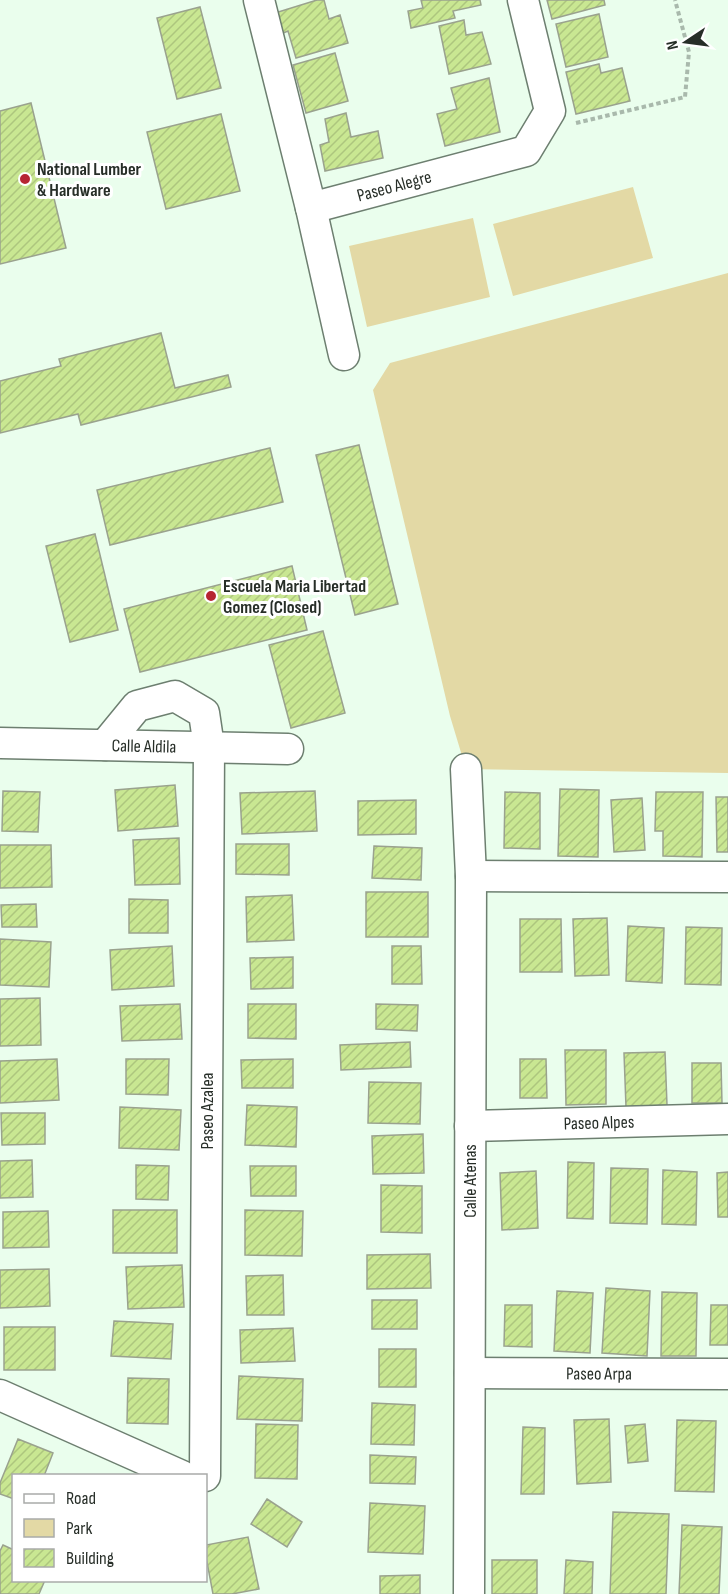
<svg xmlns="http://www.w3.org/2000/svg" width="728" height="1594" viewBox="0 0 728 1594" font-family="'Sofia Sans Condensed',sans-serif">
<defs>
<pattern id="building-hatch" width="6" height="6" patternUnits="userSpaceOnUse" patternTransform="scale(1.5)"><rect width="6" height="6" fill="#c9e792"/><path d="M-1 1l2-2M0 6l6-6M5 7l2-2" fill="none" stroke="#adc67e"/></pattern>
</defs>
<rect width="100%" height="100%" fill="#eafeed"/>
<!-- green -->
<path fill="#e3d9a5" d="M633,187L653,258L513,296L493,224Z
M473,218L490,297L367,327L349,246Z
M728,273V773L466,769L450,716L373,390L390,363Z"/>
<!-- building -->
<path fill="url(#building-hatch)" stroke="#9aa28e" stroke-width="1.5" d="M317,0H324L329,19L340,15L348,43L296,58L288,31L281,34L275,13Z
M421,0H480L481,5L453,11L455,18L411,28L408,11L423,8Z
M547,0H604L605,5L552,19Z
M200,7L221,88L177,99L157,18Z
M599,14L608,57L566,67L556,24Z
M464,20L466,35L482,32L491,64L449,74L439,26Z
M335,53L348,101L306,113L293,65Z
M599,64L601,73L622,68L630,101L576,114L566,72Z
M489,78L500,132L445,146L437,114L457,109L451,88Z
M31,103L66,248L0,264V111Z
M346,113L351,137L378,131L383,158L325,171L320,145L329,142L325,119Z
M221,114L240,191L166,209L147,132Z
M161,333L175,388L228,375L231,387L81,425L78,414L0,433V381L61,366L59,359Z
M359,445L398,604L355,615L316,455Z
M270,448L283,502L110,545L97,490Z
M95,534L118,630L70,642L46,546Z
M292,566L307,630L140,672L124,609Z
M323,631L345,713L291,728L269,645Z
M175,785L178,826L118,831L115,790Z
M560,789L599,790L598,857L558,856Z
M3,791L40,792L38,832L2,831Z
M315,791L317,831L242,834L240,793Z
M505,792L540,793V849L504,848Z
M656,792H703L702,857L663,856V831H655Z
M716,797H728V852H717Z
M642,798L645,850L614,852L611,800Z
M416,800V834L358,835V801Z
M179,838L180,884L135,885L133,840Z
M236,844H289V875L236,874Z
M0,845H51L52,887L0,888Z
M374,846L422,848L421,880L372,878Z
M366,892H428V937H366Z
M292,895L294,940L247,942L246,897Z
M129,899L168,900V933H129Z
M36,904L37,927H2L1,905Z
M607,918L609,975L575,976L573,919Z
M520,919H561L562,972H520Z
M628,926L664,928L662,983L626,981Z
M686,927L722,928L721,985L685,984Z
M0,939L51,942L49,987L0,985Z
M172,946L174,986L112,990L110,950Z
M392,946H421L422,984H392Z
M293,957V988L251,989L250,958Z
M40,998L41,1045L0,1046V999Z
M180,1004L182,1039L122,1041L120,1006Z
M248,1004H296V1039L248,1038Z
M376,1004L418,1005L417,1031L376,1029Z
M410,1042L411,1067L341,1070L340,1045Z
M565,1050H606V1104L566,1105Z
M665,1052L667,1105L626,1107L624,1053Z
M57,1059L59,1100L0,1103V1061Z
M126,1059H169L168,1095L126,1094Z
M293,1059V1088H242L241,1060Z
M520,1059H546L547,1098H520Z
M692,1063H721L722,1103H692Z
M369,1082L421,1083L420,1124L368,1123Z
M247,1105L297,1107L296,1147L245,1145Z
M120,1107L181,1110L179,1150L119,1148Z
M1,1113H45V1144L2,1145Z
M423,1134L424,1173L373,1174L372,1136Z
M32,1160L33,1197L0,1198V1161Z
M568,1162L594,1163L593,1219L567,1218Z
M136,1165L169,1166L168,1200L136,1199Z
M250,1166H296V1196H251Z
M611,1168L648,1169L647,1224L610,1223Z
M663,1170L697,1172L696,1225L662,1224Z
M536,1171L538,1228L502,1230L500,1173Z
M728,1172V1217H718L717,1173Z
M381,1185L422,1186V1233L381,1232Z
M113,1210H177V1253H113Z
M245,1210L303,1211L302,1256L245,1255Z
M48,1211L49,1247L3,1248V1212Z
M430,1254L431,1288L367,1289V1255Z
M182,1265L184,1307L128,1309L126,1267Z
M49,1269L50,1306L0,1308V1270Z
M283,1275L284,1315H247L246,1276Z
M606,1288L650,1291L647,1356L602,1353Z
M557,1291L593,1293L590,1353L554,1351Z
M662,1292L697,1293L696,1356H661Z
M372,1300H417V1329H372Z
M505,1305H532V1347L504,1346Z
M711,1305H728V1345H710Z
M114,1321L173,1324L171,1359L111,1356Z
M4,1327H55V1370H4Z
M293,1328L295,1361L241,1363L240,1330Z
M379,1349H416V1387H379Z
M239,1376L303,1379L302,1421L237,1419Z
M128,1378L169,1379L168,1424L127,1423Z
M372,1403L415,1405L414,1445L371,1444Z
M609,1419L611,1482L577,1484L574,1420Z
M677,1420L716,1421L714,1492L675,1491Z
M256,1424L298,1425L297,1479L255,1478Z
M645,1424L648,1461L628,1463L625,1426Z
M523,1427L545,1428L544,1494H521Z
M18,1439L53,1453L44,1476H14V1499L0,1494V1483Z
M370,1455L416,1457L415,1484L370,1483Z
M267,1499L302,1522L287,1547L251,1524Z
M370,1503L425,1506L423,1554L368,1552Z
M613,1512L669,1514L666,1594H610Z
M682,1525L722,1527L719,1594H679Z
M248,1537L259,1589L232,1594H213L206,1557V1545Z
M3,1545L14,1550V1580H45L39,1594H0V1551Z
M492,1560H537V1594H492Z
M566,1560L593,1562L592,1594H564Z
M420,1575V1594H380V1576Z"/>
<g fill="none" stroke-linecap="round" stroke-linejoin="round">
<defs>
<g id="minor">
<path d="M259,0L311,208L344,355"/>
<path id="s1" d="M311,208L526,151L550,111L523,0"/>
<path id="s2" d="M0,743L288,749"/>
<path d="M105,745L137,706L175,696L204,713L209,747L205,1476"/>
<path d="M466,769L471,876L469,1594"/>
<path d="M471,876L728,877"/>
<path id="s3" d="M470,1126L728,1119"/>
<path id="s4" d="M470,1373L728,1374"/>
<path d="M0,1395L182,1476"/>
</g>
</defs>
<!-- minor casing -->
<use href="#minor" stroke="#6d7f70" stroke-width="33"/>
<!-- path -->
<path stroke="#a9b9ac" stroke-width="4" stroke-dasharray="4.5 3" stroke-linecap="butt" d="M576,123L685,97L689,52L675,0"/>
<!-- minor -->
<use href="#minor" stroke="#fff" stroke-width="30"/>
</g>
<!-- markers -->
<g fill="#b62532" stroke="#fff" stroke-width="2">
<circle cx="25" cy="179" r="6"/>
<circle cx="211" cy="596" r="6"/>
</g>
<g text-anchor="middle" dominant-baseline="central" stroke-width="6" stroke-linejoin="round" paint-order="stroke">
<!-- poi labels -->
<g font-size="18" font-weight="bold" fill="#272e28" stroke="#fff" text-anchor="start">
<text x="37" y="169">National Lumber<tspan x="37" dy="21">&amp; Hardware</tspan></text>
<text x="223" y="586">Escuela Maria Libertad<tspan x="223" dy="21">Gomez (Closed)</tspan></text>
</g>
<!-- street labels -->
<g font-size="18" fill="#272e28" stroke="#fff">
<text stroke="none"><textPath href="#s1" startOffset="86">Paseo Alegre</textPath></text>
<text stroke="none"><textPath href="#s2" startOffset="144">Calle Aldila</textPath></text>
<text transform="translate(207 1111) rotate(-90)">Paseo Azalea</text>
<text stroke="none"><textPath href="#s3" startOffset="129">Paseo Alpes</textPath></text>
<text transform="translate(470 1181) rotate(-90)">Calle Atenas</text>
<text stroke="none"><textPath href="#s4" startOffset="129">Paseo Arpa</textPath></text>
</g>
</g>
<!-- legend -->
<rect x="12" y="1474" width="195" height="108" fill="#ffffff" stroke="#a9aba9" stroke-width="1.5"/>
<rect x="24" y="1494" width="30" height="9" fill="#ffffff" stroke="#a9aba9" stroke-width="1.5"/>
<text x="66" y="1504" font-size="18" fill="#272e28">Road</text>
<rect x="24" y="1519" width="30" height="18" fill="#e3d9a5" stroke="#a9aba9" stroke-width="1.5"/>
<text x="66" y="1534" font-size="18" fill="#272e28">Park</text>
<rect x="24" y="1549" width="30" height="18" fill="url(#building-hatch)" stroke="#a9aba9" stroke-width="1.5"/>
<text x="66" y="1564" font-size="18" fill="#272e28">Building</text>
<!-- north arrow -->
<g transform="translate(686 42) rotate(257)" stroke="#ffffff" stroke-width="4.5" paint-order="stroke">
<path d="M0-4.5L10 22L0 15L-10 22Z" fill="#272e28"/>
<text y="-9" font-size="16" font-weight="bold" text-anchor="middle" fill="#272e28">N</text>
</g>
</svg>
